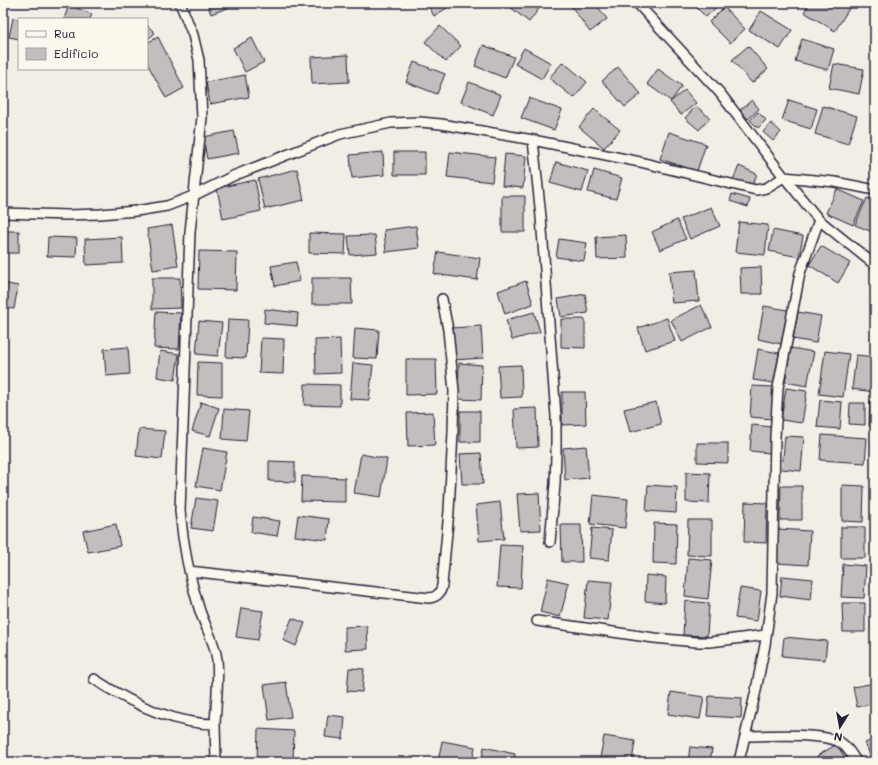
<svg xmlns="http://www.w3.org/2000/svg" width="878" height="765" viewBox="0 0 878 765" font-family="Mali,sans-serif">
<rect width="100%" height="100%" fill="#f2eee5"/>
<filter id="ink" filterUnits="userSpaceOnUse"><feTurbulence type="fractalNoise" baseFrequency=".025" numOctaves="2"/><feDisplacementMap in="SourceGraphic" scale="8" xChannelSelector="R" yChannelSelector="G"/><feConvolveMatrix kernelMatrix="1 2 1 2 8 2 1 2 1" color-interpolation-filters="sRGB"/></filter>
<g filter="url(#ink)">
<!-- building -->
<path fill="#c2bebe" stroke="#22223b" d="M207,3H238V4L211,14Z
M427,3H455L434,16Z
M505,3H537L541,6L529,22Z
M569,3H595L607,19L590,32Z
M692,3H721L706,17Z
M810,3H844L850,7L835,31L804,12Z
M69,5L92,14L90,19H64Z
M724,7L745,29L730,43L709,22Z
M761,11L792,30L780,49L749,30Z
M13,18L20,19H19V39L9,37Z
M147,25L155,33L147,40Z
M440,26L461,46L446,62L425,42Z
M158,37L184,88L166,98L147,63V43Z
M252,38L264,62L245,72L233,48Z
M802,39L834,49L828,70L795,61Z
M483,45L514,57L505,78L475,66Z
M748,46L768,69L752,83L732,60Z
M524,48L551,63L542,79L515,64Z
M348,55L349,82L312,84L311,57Z
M414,62L445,74L437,94L406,82Z
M563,62L587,82L574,98L549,78Z
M834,64L864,69L859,94L829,88Z
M618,67L641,94L625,107L602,81Z
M658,69L682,86L671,101L647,84Z
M245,75L249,97L210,104L206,82Z
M469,82L501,95L493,115L461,102Z
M685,90L696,103L681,115L670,102Z
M529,98L562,110L554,130L521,118Z
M752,100L759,109L748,119L740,110Z
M789,100L817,109L811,129L782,120Z
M696,106L710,118L699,130L685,118Z
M823,106L857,116L848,144L815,134Z
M594,109L620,130L604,148L579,127Z
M758,112L766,120L758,128L750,120Z
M771,123L781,132L773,141L763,132Z
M234,131L239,153L207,159L203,137Z
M669,132L706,144L697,171L660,159Z
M383,152L384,175L352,178L350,155Z
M394,152H425V175H394Z
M450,152L495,157L492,182L447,177Z
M505,154L526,156L523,188L502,186Z
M556,162L588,171L582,192L550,183Z
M739,166L757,174L751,188L733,180Z
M297,169L304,200L265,209L258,179Z
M594,170L622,178L616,199L588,192Z
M255,180L261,211L223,219L217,188Z
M837,189L864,201L853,225L826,213Z
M732,194L750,199L748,207L730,201Z
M502,196H525V232H502Z
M867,198L875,201V233L855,225Z
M711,207L720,226L690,239L681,219Z
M677,220L686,239L660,250L652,232Z
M739,222L768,225L765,255L735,252Z
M172,225L178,266L153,270L147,229Z
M416,226L419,248L386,252L384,230Z
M773,230L803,236L799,257L769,251Z
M3,231H19V253H3Z
M309,233L346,234L345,254L309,253Z
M375,235L377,253L350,255L348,236Z
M626,235L627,258L597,259L596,237Z
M48,237L77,238L76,257L47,256Z
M122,237L123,263L86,265L85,239Z
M559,239L587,243L584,261L556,257Z
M821,246L850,263L838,283L809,265Z
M199,251L237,252L236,290L198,289Z
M438,252L480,258L477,280L434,274Z
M296,262L300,281L275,286L271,266Z
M761,267L762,294H741L740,268Z
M696,270L699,301L672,303L669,272Z
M152,278H180L181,308L152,309Z
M312,278H351L352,304H312Z
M526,281L533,304L505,314L498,291Z
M3,283L18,286L14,309L3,307Z
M585,294L588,313L561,317L558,299Z
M701,305L712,327L682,342L671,320Z
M764,306L788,310L781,344L758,339Z
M265,309L298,313L297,326L264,323Z
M156,312L181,313L179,349L154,348Z
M534,312L540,332L512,340L506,320Z
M798,312L821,316L816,343L793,339Z
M667,318L675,341L645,350L638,328Z
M228,319L248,320L246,358L226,357Z
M561,319H585V348L561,347Z
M199,321L222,323L218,356L196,354Z
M481,326L483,358L454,360L452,328Z
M355,328L379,330L377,359L353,358Z
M261,338L284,339L283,374L259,373Z
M340,339L341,373L316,374L315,340Z
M128,347L130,374L106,376L104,349Z
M791,348L814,352L807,386L785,382Z
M758,349L779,353L774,383L753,380Z
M160,351L179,354L175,380L157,377Z
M825,351L849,354L843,397L819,394Z
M856,355L875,357V382L874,392L852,389Z
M406,359H436L437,394L406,395Z
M198,362L222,363V396L197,395Z
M353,363L373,365L369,400L350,399Z
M459,363L482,365L481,400L458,399Z
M521,365L522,397L500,398L498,366Z
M305,384L340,385V406L304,405Z
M752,386L774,387L772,419L750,417Z
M786,388L807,391L802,423L781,420Z
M562,392H585L586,424L562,425Z
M820,400L842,402L840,429L817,427Z
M870,401H875V427L869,426Z
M201,402L219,408L210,436L192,431Z
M656,402L661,424L630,432L624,409Z
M850,403H865V425L849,424Z
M537,408L538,447L516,448L514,409Z
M224,409L249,411L246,441L222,439Z
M460,411H480V442H460Z
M433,412L435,445L408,446L407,413Z
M752,425L772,427L770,453L750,451Z
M139,429L165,431L162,459L136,456Z
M822,435L867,438L865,463L820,460Z
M785,436L804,437L801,471L782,469Z
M697,443H728V463L697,462Z
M586,446L589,478L565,480L563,448Z
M203,448L227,452L220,490L196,486Z
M481,453L483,484H462L460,454Z
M361,454L387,459L381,497L354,493Z
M269,461L295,462V482L269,481Z
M686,472L710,473L709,503L686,502Z
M302,476L345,478V502L301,501Z
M648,485L677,487L676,513L646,511Z
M842,485L864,486L863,522L842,521Z
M781,486H802V520H780Z
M539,493L541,530L520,531L517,494Z
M593,495L628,499L625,528L590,524Z
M196,498L218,501L213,531L191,528Z
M500,502L504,539L479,541L476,505Z
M745,502L767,503L766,543L744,542Z
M298,515L329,519L327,540L295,536Z
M253,517L280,521L277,536L251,532Z
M688,520H712V556L687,555Z
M654,523L677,524L676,564L653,563Z
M116,524L120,546L88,552L83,531Z
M561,525H581L582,562H562Z
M841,527H865V558H841Z
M592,528L612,530L609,560L589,558Z
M778,529L810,531L808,565L776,563Z
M500,545L523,546L521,588L497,587Z
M688,558L712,560L708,599L685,596Z
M843,564L866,566L864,598L841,597Z
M646,575L666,577L665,603L645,601Z
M782,576L813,579L811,600L780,596Z
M548,578L569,583L560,617L540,612Z
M588,580L612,582L608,620L584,618Z
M740,588L761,591L757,621L735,618Z
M685,601L709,603L707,636L683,635Z
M842,603H865V632H843Z
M241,608L263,611L258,640L236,637Z
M292,618L305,623L296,646L283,640Z
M367,626L368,649L345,650V627Z
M784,637L827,641L825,660L782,656Z
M349,668L364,669L362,692L347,691Z
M286,682L291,717L269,720L264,685Z
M875,683V703L857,707L853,687Z
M671,692L704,697L700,719L668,714Z
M709,696L742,698L741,718L707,716Z
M328,715L345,717L343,739L325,737Z
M258,729L294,731L293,762H257Z
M604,736L635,741L632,762L600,758Z
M875,739V762H873L865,743Z
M442,741L475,747L472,762H438Z
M837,744L847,762H821L817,756Z
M484,747L515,754L514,762H481Z
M690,747L712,749L710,762H688Z"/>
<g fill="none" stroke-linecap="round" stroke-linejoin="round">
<defs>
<path id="minor" d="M637,3L720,93L784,177L819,220L875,265
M533,140L541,217L556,416V455L555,484L550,542
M3,213L67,215L100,214L136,211L167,206L193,196L233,176L340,134L391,123L420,122L441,124L533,140L640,162L756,190L766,188L784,177L835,182L875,190
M189,571L429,598C437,597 441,593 442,585L449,511L453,432L454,391L448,330L442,299
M537,621L654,638L697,642H710L766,635
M94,679C129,702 172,724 215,724C216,703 219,681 217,660C215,641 204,625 199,608C189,576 183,544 180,511L190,232L202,117L199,60L193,35L180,3
M215,724L216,762
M745,736C767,736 824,732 841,743C848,747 852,756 857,762
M739,761L755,695L765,645L772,593L775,437L778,388L800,273L819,220"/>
</defs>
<!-- minor casing -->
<use href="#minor" stroke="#22223b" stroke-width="12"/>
<!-- minor -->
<use href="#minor" stroke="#fbf7ec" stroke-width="9"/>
</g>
</g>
<!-- margin -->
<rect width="878" height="765" fill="none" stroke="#fbf7ec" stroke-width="16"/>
<rect x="8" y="8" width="862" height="749" fill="none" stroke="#22223b" stroke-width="1.5" filter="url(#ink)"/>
<!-- legend -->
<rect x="18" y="18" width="130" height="52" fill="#fbf7ec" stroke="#a4a2a5"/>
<rect x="26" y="31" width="20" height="6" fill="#fbf7ec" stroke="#a4a2a5"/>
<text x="54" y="38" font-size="12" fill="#22223b">Rua</text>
<rect x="26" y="48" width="20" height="12" fill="#c2bebe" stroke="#a4a2a5"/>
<text x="54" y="58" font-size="12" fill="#22223b">Edifício</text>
<!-- north arrow -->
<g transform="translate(840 727) rotate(191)" stroke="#fbf7ec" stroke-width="3" paint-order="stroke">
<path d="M0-3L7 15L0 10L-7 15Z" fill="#22223b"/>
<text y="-6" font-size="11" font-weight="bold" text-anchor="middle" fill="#22223b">N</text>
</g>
</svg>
